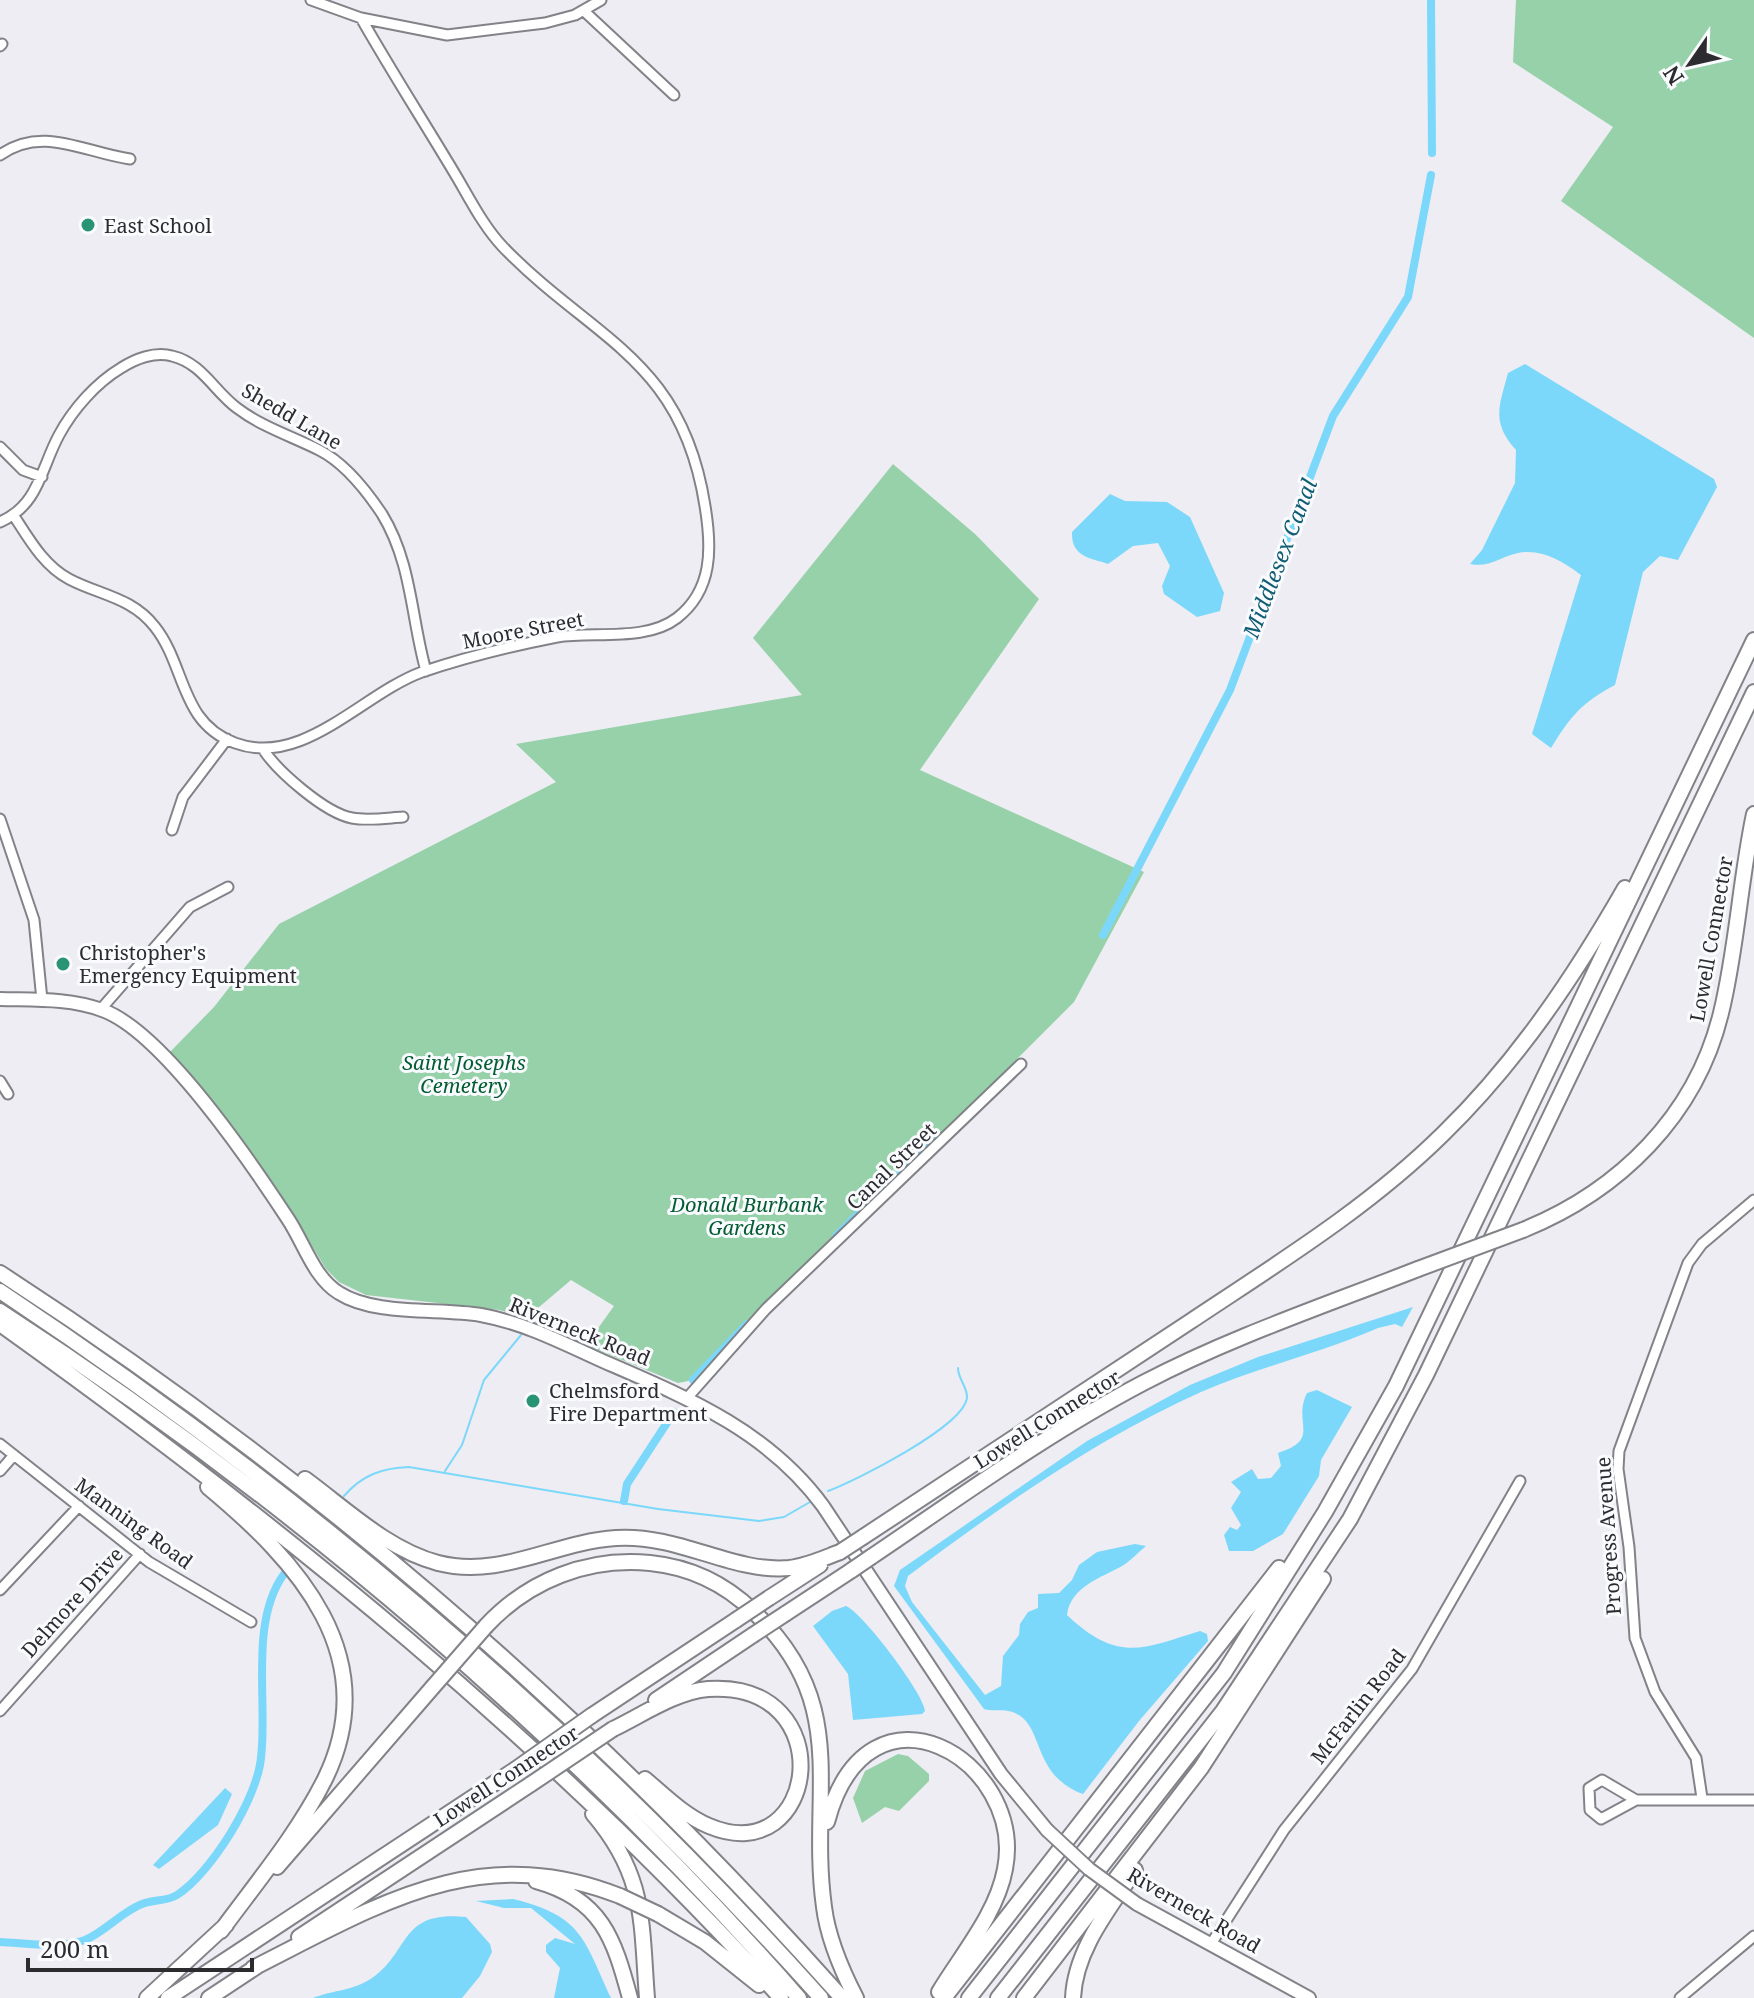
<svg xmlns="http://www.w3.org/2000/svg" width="1754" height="1998" viewBox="0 0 1754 1998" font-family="'Noto Serif',serif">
<rect width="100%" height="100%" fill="#ededf3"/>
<!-- green -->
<path fill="#97d1a9" d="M1516,0H1754V338L1561,201L1613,127L1513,62Z
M893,464L975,534L1039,599L920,770L1144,872L1074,1002L708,1368L688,1381L678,1383L586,1345L614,1306L571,1280L525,1319L500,1310L366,1295L339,1282L326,1269L276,1187L170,1052L214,1007L279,924L556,782L516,744L802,695L753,638Z
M898,1754L908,1756L929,1774V1781L899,1811L885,1807L862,1823L853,1798L865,1771Z"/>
<!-- water -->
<path fill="#7cd8fa" d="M1525,364L1714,479L1717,487L1678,560L1660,556L1643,572L1615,685C1581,703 1571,716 1551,748L1532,734L1581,575C1564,562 1541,548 1518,553C1499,557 1490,568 1470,564L1482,550L1515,483L1516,450C1491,422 1499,407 1508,373Z
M1110,494L1125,501L1167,502L1190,517L1224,593L1220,611L1197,617L1164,594L1162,586L1170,566L1158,543L1133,546L1108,564C1090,558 1071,557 1072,532Z
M1413,1307L1402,1327L1395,1324L1378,1328C1321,1353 1259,1367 1201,1392C1096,1439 1000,1507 908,1576L905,1586L912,1602L985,1695L1001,1686L1003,1656L1019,1635L1020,1624L1028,1612L1038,1608V1594L1059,1593L1072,1580L1079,1565L1097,1552L1135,1544L1146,1546C1138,1552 1131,1561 1122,1566C1101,1578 1071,1586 1067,1615C1118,1663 1142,1649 1200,1631L1207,1634L1208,1641L1139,1721L1083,1794C1031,1775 1045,1726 1015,1713C1004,1708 994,1712 984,1709L894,1586L900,1570L1087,1441L1190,1385L1258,1357Z
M1317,1390L1352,1407L1321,1460L1319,1476L1283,1534L1253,1551H1229L1224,1535L1230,1527L1237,1530L1241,1525L1231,1508L1241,1492L1231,1482L1252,1469L1258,1479L1271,1478L1281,1466L1278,1453C1322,1439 1292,1424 1307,1393Z
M846,1606C863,1613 924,1694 925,1711L922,1714L853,1720L848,1674L813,1626L832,1611Z
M225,1788L232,1794L218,1825L159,1869L153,1865Z
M513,1899C583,1916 584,1940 611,1998H554L560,1968L546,1952V1945L555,1938L575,1944L531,1908H504L476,1901Z
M466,1917L490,1944L492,1952L480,1976L462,1998H313C333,1990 353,1991 372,1978C411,1951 399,1910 466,1917Z"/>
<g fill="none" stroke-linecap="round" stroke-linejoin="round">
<!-- stream -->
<path stroke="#7cd8fa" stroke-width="2" d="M445,1471L462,1445L484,1380L521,1335
M828,1491C855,1481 963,1427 967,1398C968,1388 958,1379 958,1368
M344,1496C362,1475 382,1468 409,1467L658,1509L759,1521L784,1517L810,1502"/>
<!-- canal -->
<path stroke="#7cd8fa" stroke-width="8" d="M1431,0L1432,153
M1103,935L1230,690L1333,416L1408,297L1431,175
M836,1236L937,1135
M693,1380L747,1324
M624,1501L627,1484L674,1412
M0,1942C26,1943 60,1949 85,1940C105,1932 121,1912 142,1904C153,1899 166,1902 177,1895C211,1873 257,1799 261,1758C268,1702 249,1622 284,1574"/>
<defs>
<path id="minor" d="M311,0L361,18L447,35L545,23L575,15L601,0
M584,11L674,95
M0,46L2,44
M0,155C42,125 83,152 130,159
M0,447L23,470L42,477
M14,516C29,539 44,566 69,579C99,595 132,597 155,627C186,666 180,723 235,743C303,768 362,694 422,672C466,657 511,646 557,637C593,631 646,642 677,618C713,590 712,548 705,506C682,358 593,340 503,247C482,225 468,195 452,169C422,119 390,69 361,18
M0,522C39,505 41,468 59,435C73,409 96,383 121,368C135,359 155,351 172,356C202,363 214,391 237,408C262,427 291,436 319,450C345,463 366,490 382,514C412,563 411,618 426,671
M263,749C277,771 325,813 352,818C368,821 387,818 403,817
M0,819L34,920L42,1000
M172,830L183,797L227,739
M101,1009L190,907L228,887
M0,1081L8,1094
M687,1398L766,1309L1021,1064
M0,1444L149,1562L251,1622
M0,1471L14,1455
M0,1590L79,1506
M0,1711L140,1554
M1702,1798L1696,1758L1655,1692L1635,1638L1629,1547L1618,1469L1619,1451L1688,1263L1702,1244L1754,1200
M1636,1800L1602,1780L1589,1788L1590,1810L1601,1819L1636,1800H1754
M1211,1944L1284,1830L1412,1669L1520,1481
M1680,1998L1754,1936"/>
<path id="major" d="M0,999C34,1000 69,998 102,1010C162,1031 252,1164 288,1219C304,1243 314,1278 339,1293C375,1316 439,1308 481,1315C525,1323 565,1344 605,1362C688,1398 768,1431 823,1506L1001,1774L1047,1830
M1137,1904L1309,1998"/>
<path id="highway" d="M1523,1230C1619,1191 1696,1116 1721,1013C1737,948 1740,880 1754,814
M0,1273C312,1475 595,1720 842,1998
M0,1291C303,1492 578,1727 821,1998
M0,1311C293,1501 568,1735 799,1998
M0,1324C281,1525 548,1741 781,1998
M305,1479C346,1509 388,1550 438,1563C501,1579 554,1542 616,1538C680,1534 732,1573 789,1568C807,1566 824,1558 840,1552
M208,1487C297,1561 385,1656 325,1779C298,1833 257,1882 221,1931
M863,1537C973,1465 1082,1393 1191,1321C1278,1263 1368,1208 1443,1134C1517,1062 1574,977 1625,888
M871,1557C960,1497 1048,1433 1143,1383C1231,1337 1326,1305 1418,1269
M769,1598L820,1565
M785,1614L852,1570
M486,1626C529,1580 588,1557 650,1563C690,1567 725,1584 753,1611C853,1705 808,1791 824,1907C828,1939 841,1969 856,1998
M656,1700L753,1635
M591,1716L736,1620
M613,1729C642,1715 675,1692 708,1689C843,1680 819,1872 709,1826C685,1816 665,1796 645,1779
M593,1814C646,1876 641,1921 647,1998
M827,1822C868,1667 1026,1760 1005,1869C997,1913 962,1954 939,1992
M277,1867L432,1688
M536,1881C602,1899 614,1939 630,1998
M658,1914L705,1942L759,1985
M299,1937L531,1784
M253,1968C378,1905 478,1840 620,1896
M147,1998L226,1925
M168,1998L516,1769
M209,1998L259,1965
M944,1998L1279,1568
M969,1998L1224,1673L1325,1512L1396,1386L1754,640
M998,1998L1223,1711L1350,1519L1426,1375L1754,692
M1024,1998L1201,1768L1323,1579
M1073,1998C1075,1950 1109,1909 1135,1870"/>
</defs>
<!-- minor casing -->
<use href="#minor" stroke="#828388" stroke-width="13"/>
<!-- major casing -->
<use href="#major" stroke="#828388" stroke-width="16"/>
<!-- highway casing -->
<use href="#highway" stroke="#828388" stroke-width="18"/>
<!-- minor -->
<use href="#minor" stroke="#fff" stroke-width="9"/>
<!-- major -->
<use href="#major" stroke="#fff" stroke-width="12"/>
<!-- highway -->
<use href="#highway" stroke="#fff" stroke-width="14"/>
<defs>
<path id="major-bridge" d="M1047,1830L1089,1869L1137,1904"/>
<path id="highway-bridge" d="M1418,1269L1523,1230
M840,1552L863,1537
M852,1570L871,1557
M736,1620L769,1598
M753,1635L785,1614
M432,1688L486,1626
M516,1769L591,1716
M531,1784L613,1729
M620,1896L658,1914"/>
</defs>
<!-- major-bridge casing -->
<use href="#major-bridge" stroke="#828388" stroke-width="16" stroke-linecap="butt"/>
<!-- highway-bridge casing -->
<use href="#highway-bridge" stroke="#828388" stroke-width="18" stroke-linecap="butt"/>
<!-- major-bridge -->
<use href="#major-bridge" stroke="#fff" stroke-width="12"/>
<!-- highway-bridge -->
<use href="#highway-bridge" stroke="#fff" stroke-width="14"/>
</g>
<!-- markers -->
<g fill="#289474" stroke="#fafbfe" stroke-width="3">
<circle cx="88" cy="225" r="8"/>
<circle cx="63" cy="964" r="8"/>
<circle cx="533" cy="1401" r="8"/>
</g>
<g text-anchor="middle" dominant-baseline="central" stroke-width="6" stroke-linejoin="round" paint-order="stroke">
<!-- poi labels -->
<g font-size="20" fill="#2c2c2e" stroke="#fafbfe" text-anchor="start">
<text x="104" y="225">East School</text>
<text x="79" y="952">Christopher's<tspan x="79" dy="23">Emergency Equipment</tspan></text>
<text x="549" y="1390">Chelmsford<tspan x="549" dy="23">Fire Department</tspan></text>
</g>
<!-- street labels -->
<g font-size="20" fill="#2c2c2e" stroke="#fafbfe">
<text transform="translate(292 416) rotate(30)">Shedd Lane</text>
<text transform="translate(523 630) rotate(-11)">Moore Street</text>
<text transform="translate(1711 939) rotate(-80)">Lowell Connector</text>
<text transform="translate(891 1166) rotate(-44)">Canal Street</text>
<text transform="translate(580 1331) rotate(22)">Riverneck Road</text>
<text transform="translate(1047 1419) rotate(-32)">Lowell Connector</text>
<text transform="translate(134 1523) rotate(36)">Manning Road</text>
<text transform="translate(1608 1536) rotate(-94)">Progress Avenue</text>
<text transform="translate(72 1602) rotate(-48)">Delmore Drive</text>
<text transform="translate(1358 1706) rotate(-52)">McFarlin Road</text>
<text transform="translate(506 1776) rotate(-33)">Lowell Connector</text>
<text transform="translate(1194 1910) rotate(30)">Riverneck Road</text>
</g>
<!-- park labels -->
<g font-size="20" font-style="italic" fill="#045d31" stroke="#fafbfe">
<text x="464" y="1062">Saint Josephs<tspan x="464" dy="23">Cemetery</tspan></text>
<text x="747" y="1204">Donald Burbank<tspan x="747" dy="23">Gardens</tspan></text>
</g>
<!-- water labels -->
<g font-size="22" font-style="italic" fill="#105d74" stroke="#fafbfe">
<text transform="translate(1279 558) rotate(-69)">Middlesex Canal</text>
</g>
</g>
<!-- north arrow -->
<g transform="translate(1690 64) rotate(236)" stroke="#fafbfe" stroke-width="6" paint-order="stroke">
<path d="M0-6L14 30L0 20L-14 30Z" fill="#2c2c2e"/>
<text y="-12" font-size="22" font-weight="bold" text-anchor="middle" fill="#2c2c2e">N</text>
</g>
<!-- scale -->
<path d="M28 1958v12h224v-12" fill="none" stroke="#2c2c2e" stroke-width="4"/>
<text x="40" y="1958" font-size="24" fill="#2c2c2e" stroke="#fafbfe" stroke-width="6" paint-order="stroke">200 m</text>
</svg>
